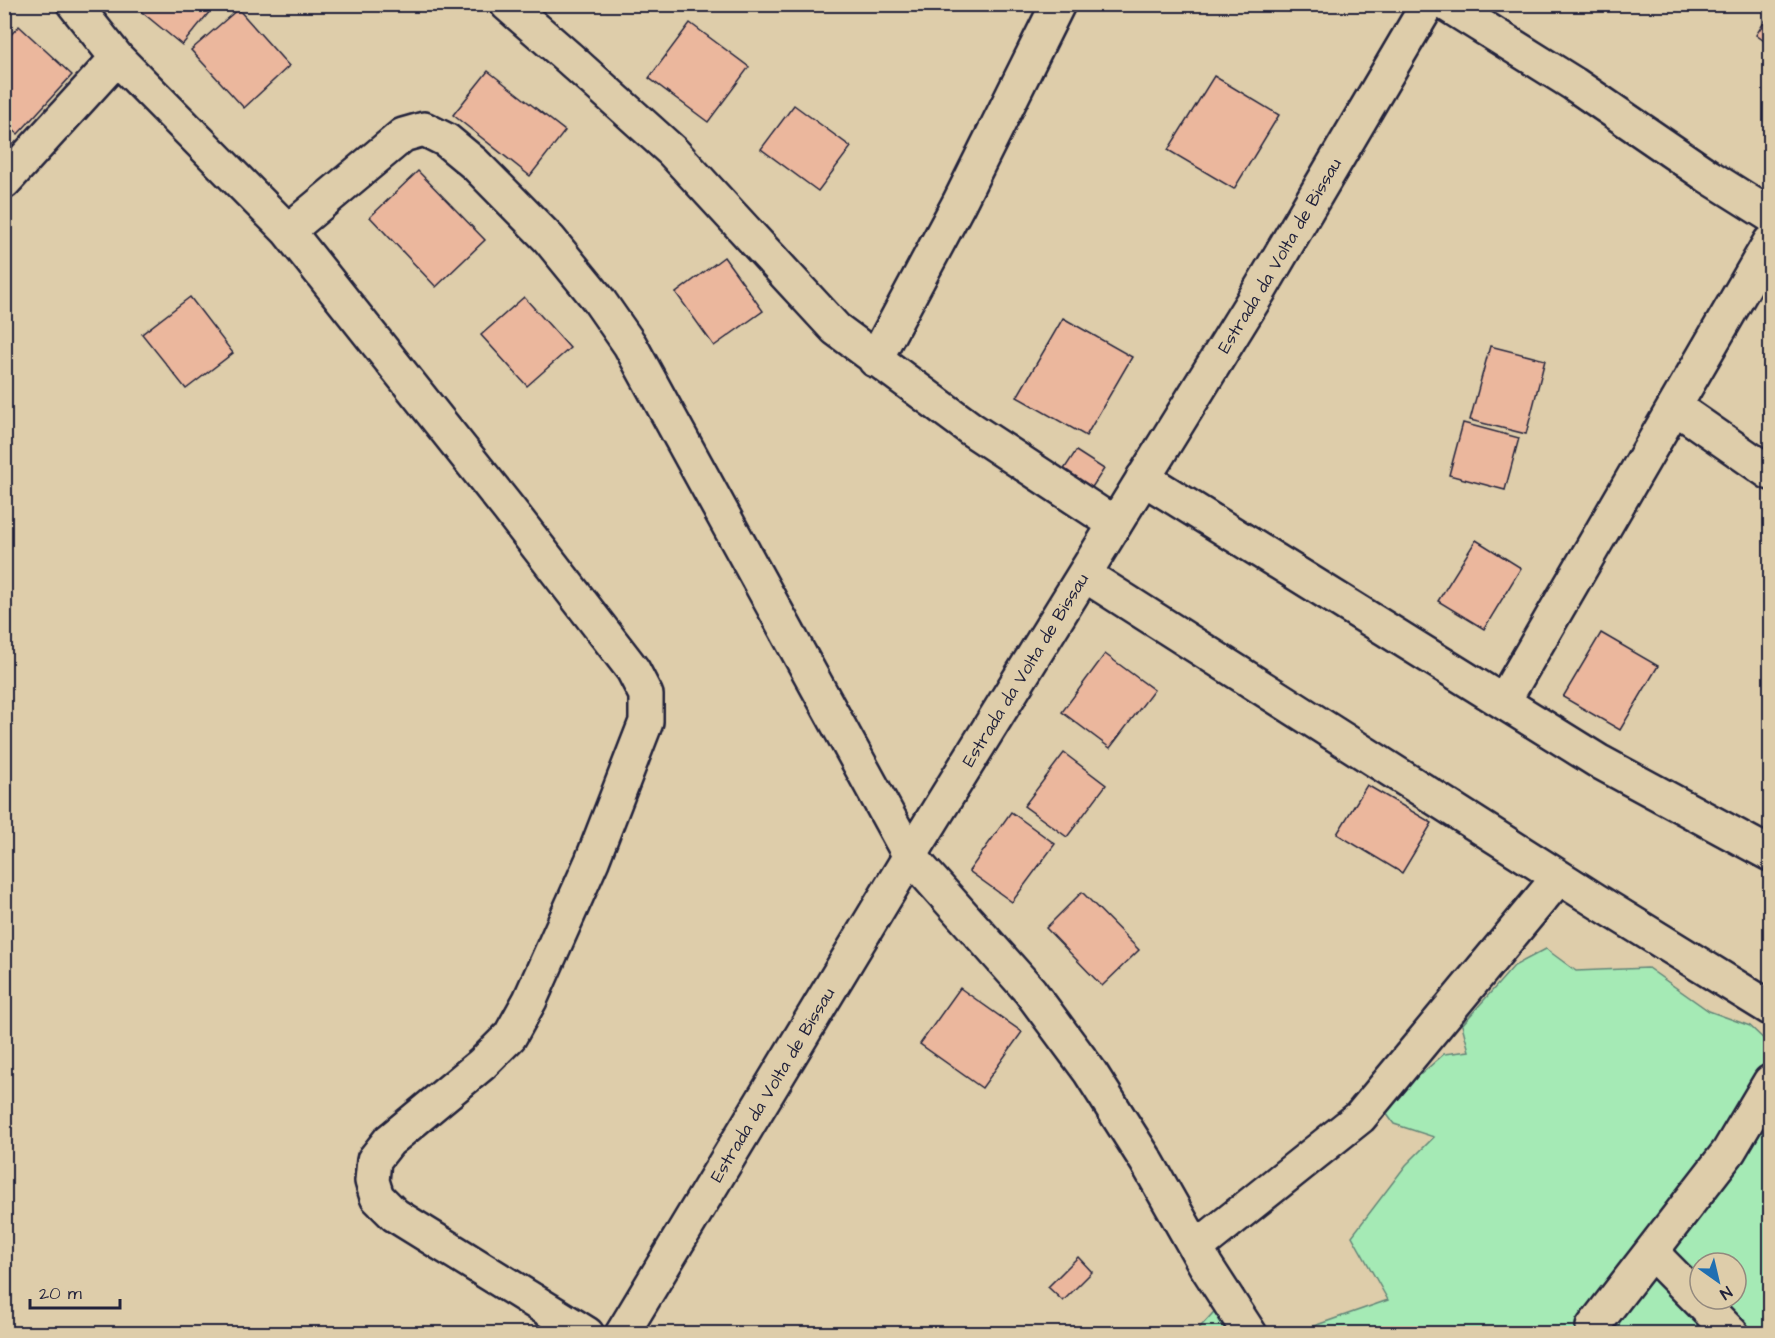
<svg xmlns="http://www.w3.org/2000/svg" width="1775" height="1338" viewBox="0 0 1775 1338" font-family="'Architects Daughter',sans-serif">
<rect width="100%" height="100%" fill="#decdaa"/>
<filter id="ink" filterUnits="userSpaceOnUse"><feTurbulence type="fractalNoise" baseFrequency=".0167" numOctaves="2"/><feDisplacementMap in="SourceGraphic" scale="12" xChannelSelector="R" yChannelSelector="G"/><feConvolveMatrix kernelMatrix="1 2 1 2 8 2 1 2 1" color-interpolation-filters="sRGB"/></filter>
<g filter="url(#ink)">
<!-- green -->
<path fill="#a5eab5" stroke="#648678" stroke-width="1.5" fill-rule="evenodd" d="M1546,949L1576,971L1648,968L1709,1011L1750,1026L1770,1045V1333L1291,1334L1388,1300L1352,1236L1406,1165L1434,1137L1394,1124L1376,1099L1398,1078L1421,1074L1444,1054L1469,1051L1462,1025L1514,966ZM1700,1263H1736V1299H1700Z
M1221,1304L1244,1334H1194Z"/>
<!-- building -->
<path fill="#ebb79d" stroke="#22223b" stroke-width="1.5" d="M132,4H216L182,45Z
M238,9L289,66L244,108L191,50Z
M1770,13V45L1756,35Z
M690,23L749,67L708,122L649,78Z
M19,26L72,75L18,134L4,122V42Z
M488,71L565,131L530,176L453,115Z
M1214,76L1279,115L1234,189L1168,150Z
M794,105L851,147L818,191L761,149Z
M418,171L485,240L436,287L370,217Z
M724,257L763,311L714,346L676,293Z
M190,297L233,353L186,389L142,334Z
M524,297L570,348L527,386L481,335Z
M1063,318L1132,357L1086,436L1017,397Z
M1490,346L1545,360L1526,434L1470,420Z
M1463,423L1519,438L1505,490L1449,475Z
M1076,451L1104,469L1085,498L1057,480Z
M1476,540L1521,568L1484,629L1438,601Z
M1601,633L1658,666L1620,730L1563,697Z
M1105,654L1154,690L1110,748L1062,712Z
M1064,753L1106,785L1067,837L1024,806Z
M1367,785L1432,823L1402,873L1337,834Z
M1011,812L1055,844L1012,902L969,871Z
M1082,892L1139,950L1102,986L1046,928Z
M960,988L1022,1032L982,1088L920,1044Z
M1078,1257L1092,1272L1063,1301L1048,1287Z"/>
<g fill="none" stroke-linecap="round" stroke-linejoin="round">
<defs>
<path id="minor" d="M74,4L117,58
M507,4L570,59L672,151L836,329L971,429L1115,524
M1446,4L1574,84L1708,176L1770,215
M4,182L117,58L288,231L508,508L633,670L646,695V722L592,861L530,1000L510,1036L482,1064L389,1141L374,1160L372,1181L377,1197L395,1215L587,1334
M288,231L403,135L424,129L446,140L475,164L549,239L598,299L630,345L910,856L1030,991L1090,1072L1147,1162L1206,1266L1250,1334
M875,360L959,203L1058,4
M1675,407L1770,473
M1143,478L1598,761L1770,854
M1085,575L1595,900L1770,1008
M1503,702L1770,242
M1196,1248L1360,1117L1559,877
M1651,1252L1732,1334
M1593,1327L1729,1151L1770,1082"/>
<g id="major">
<path id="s1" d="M622,1334L910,856L1261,288L1428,4"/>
</g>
</defs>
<!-- minor casing -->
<use href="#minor" stroke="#22223b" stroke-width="38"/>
<!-- major casing -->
<use href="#major" stroke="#22223b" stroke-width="38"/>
<!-- minor -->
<use href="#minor" stroke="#decdaa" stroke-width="33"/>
<!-- major -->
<use href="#major" stroke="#decdaa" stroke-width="33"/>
</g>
</g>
<g text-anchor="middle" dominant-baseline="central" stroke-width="6" stroke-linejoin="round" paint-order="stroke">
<!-- street labels -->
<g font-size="18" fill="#22223b" stroke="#decdaa">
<text stroke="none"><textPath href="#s1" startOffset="1263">Estrada da Volta de Bissau</textPath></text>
<text stroke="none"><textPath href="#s1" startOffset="777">Estrada da Volta de Bissau</textPath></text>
<text stroke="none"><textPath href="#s1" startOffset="291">Estrada da Volta de Bissau</textPath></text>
</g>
</g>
<!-- margin -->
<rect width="1775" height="1338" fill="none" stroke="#decdaa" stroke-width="24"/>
<rect x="12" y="12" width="1751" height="1314" fill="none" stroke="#22223b" stroke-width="2" filter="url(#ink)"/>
<!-- north arrow -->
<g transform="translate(1718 1281) rotate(146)"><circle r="28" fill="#decdaa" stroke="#93897e" stroke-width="1.5"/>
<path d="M0-4.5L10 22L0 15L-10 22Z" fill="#1f6fb2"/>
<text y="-9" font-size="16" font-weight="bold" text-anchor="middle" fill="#22223b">N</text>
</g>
<!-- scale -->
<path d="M30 1299v9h90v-9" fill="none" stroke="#22223b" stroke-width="3"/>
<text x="39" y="1299" font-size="18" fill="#22223b" stroke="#decdaa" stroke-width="4.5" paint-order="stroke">20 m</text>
</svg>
